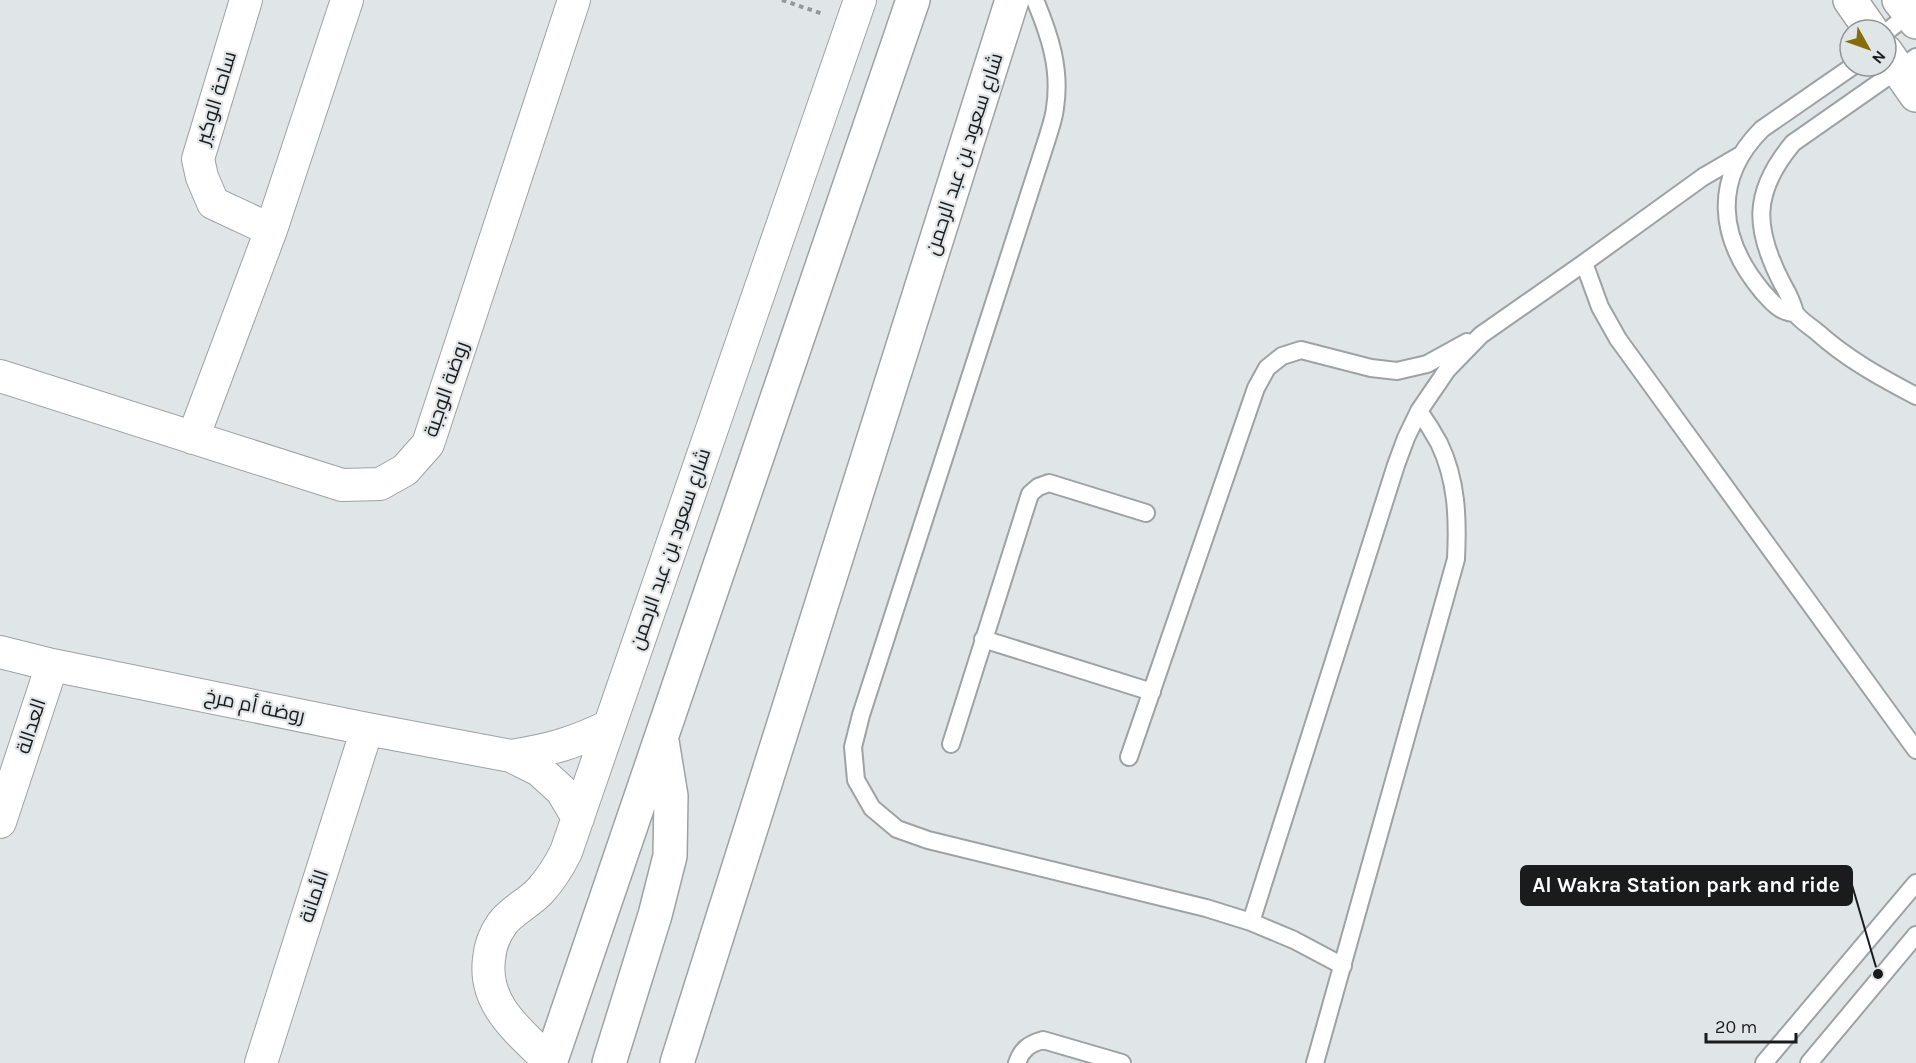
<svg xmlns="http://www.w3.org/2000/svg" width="1916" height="1063" viewBox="0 0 1916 1063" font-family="Karla,Cairo,sans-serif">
<rect width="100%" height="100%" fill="#e0e6e7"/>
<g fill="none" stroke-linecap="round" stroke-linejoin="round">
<defs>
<path id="service" d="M1035,0C1050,36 1061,69 1055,108C1054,118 1050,129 1047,139L861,715L853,747L856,780L872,808L897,829L928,840L1206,908L1251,922L1294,940L1343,966
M1886,32L1913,11
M1916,57L1793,143C1751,193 1754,230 1783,285C1786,290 1789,296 1791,301C1793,305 1794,311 1796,314C1801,321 1810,326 1817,332C1847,359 1880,377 1916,396
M1584,263L1600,307L1618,339L1916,750
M1795,313C1780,313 1771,301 1762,291C1718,238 1712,179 1762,129L1853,66
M983,639L1152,692
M951,744L1030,494L1038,487L1049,483L1146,513
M1129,757L1256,388L1267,368L1282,356L1301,350L1371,368L1397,371L1427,364L1467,342
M1251,922L1396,465L1406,438L1419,411L1447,370L1481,335L1584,263L1703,177L1739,156
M1017,1063C1022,1049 1029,1044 1043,1040L1122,1063
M1315,1063L1456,559C1458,519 1457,480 1439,443C1433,432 1426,421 1419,411
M1764,1063L1916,883
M1809,1063L1916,935"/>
<path id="minor" d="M246,0L198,159L202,177L213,203L271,230
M0,376L342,485L380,484L405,470L428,444L574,0
M193,438L271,230L347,0
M0,652L52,665L367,729L511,756L539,770L562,791L578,818
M511,756C550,750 574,743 609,726
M0,822L52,665
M550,1062C520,1032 483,1005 489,959C490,947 494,935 502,924C511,911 529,903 540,891C551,879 559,866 566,852L860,0
M261,1063L367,729"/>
<path id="tertiary" d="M1850,0L1871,30
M1899,0L1916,22
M1886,52L1916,95"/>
<path id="secondary" d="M550,1063L913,0
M609,1063L655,915L670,856L671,796L662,741
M677,1063L1012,0"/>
</defs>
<!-- service casing -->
<use href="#service" stroke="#9da2a4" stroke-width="20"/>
<!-- minor casing -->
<use href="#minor" stroke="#9da2a4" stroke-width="34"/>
<!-- tertiary casing -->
<use href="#tertiary" stroke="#9da2a4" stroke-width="36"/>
<!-- secondary casing -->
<use href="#secondary" stroke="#9da2a4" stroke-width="36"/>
<!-- path -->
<path stroke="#929798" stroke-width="4" stroke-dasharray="4.5 4.5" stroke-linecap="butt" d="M782,0L823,14"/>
<!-- service -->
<use href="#service" stroke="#fff" stroke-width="16"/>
<!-- minor -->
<use href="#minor" stroke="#fff" stroke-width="32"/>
<!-- tertiary -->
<use href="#tertiary" stroke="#fff" stroke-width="33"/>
<!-- secondary -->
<use href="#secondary" stroke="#fff" stroke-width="33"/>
</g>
<g text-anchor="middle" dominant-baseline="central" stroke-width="4.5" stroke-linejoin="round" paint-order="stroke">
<!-- street labels -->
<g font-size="20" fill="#191b1c" stroke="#e0e6e7">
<text transform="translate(216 98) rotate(-73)">ساحة الوكير</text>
<text transform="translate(964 154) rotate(-72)">شارع سعود بن عبد الرحمن</text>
<text transform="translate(446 389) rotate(-71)">روضة الوجبة</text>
<text transform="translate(670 549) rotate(-71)">شارع سعود بن عبد الرحمن</text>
<text transform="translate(255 706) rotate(12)">روضة أم مرخ</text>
<text transform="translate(31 726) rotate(-72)">العدالة</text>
<text transform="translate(314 896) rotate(-72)">الأمانة</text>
</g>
</g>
<!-- callouts -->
<path fill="none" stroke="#191b1c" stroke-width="2" d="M1878 974L1852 885"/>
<circle fill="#191b1c" stroke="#e0e6e7" stroke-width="2" cx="1878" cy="974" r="6"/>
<rect fill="#191b1c" stroke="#191b1c" stroke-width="2" x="1521" y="866" width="331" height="39" rx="6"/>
<g font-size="21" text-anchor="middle" font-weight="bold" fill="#fff">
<text x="1686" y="892">Al Wakra Station park and ride</text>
</g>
<!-- north arrow -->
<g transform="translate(1868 48) rotate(130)"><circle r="28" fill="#e0e6e7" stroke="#909596" stroke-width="1.5"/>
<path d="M0-4.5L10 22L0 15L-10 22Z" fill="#846d0a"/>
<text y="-9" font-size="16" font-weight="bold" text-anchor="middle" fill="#191b1c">N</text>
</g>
<!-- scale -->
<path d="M1706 1033v9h90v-9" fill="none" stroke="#191b1c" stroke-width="3"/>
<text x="1715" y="1033" font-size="18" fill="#191b1c" stroke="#e0e6e7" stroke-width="4.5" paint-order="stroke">20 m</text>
</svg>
